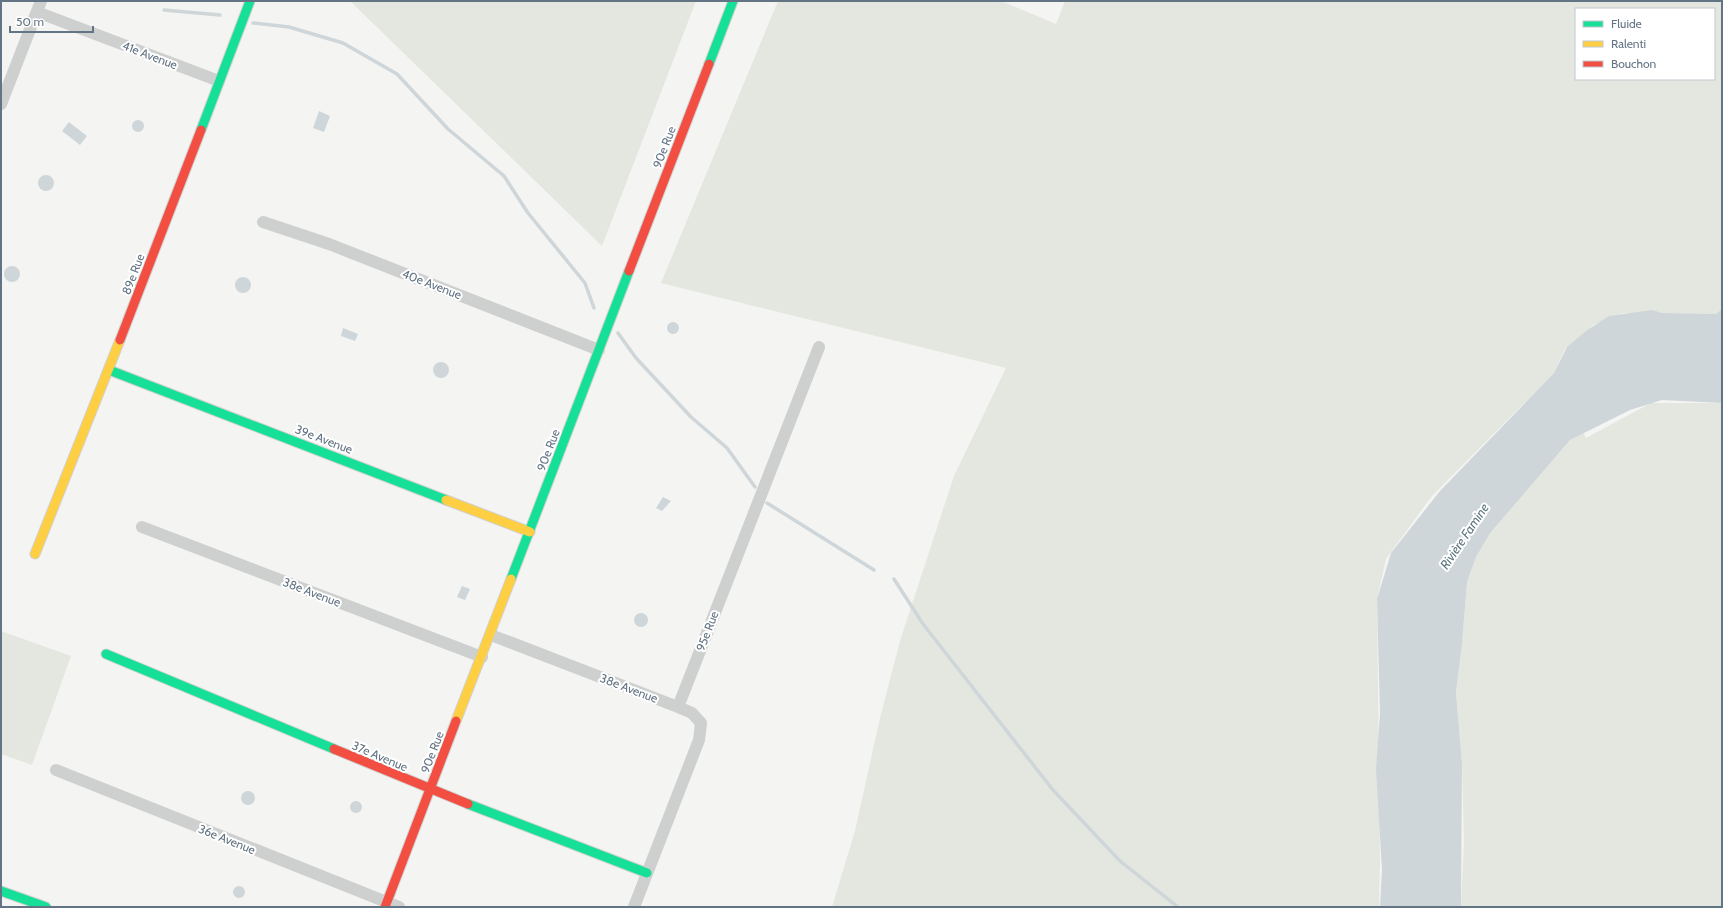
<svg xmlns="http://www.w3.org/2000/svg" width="1723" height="908" viewBox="0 0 1723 908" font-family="Cabin,sans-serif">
<rect width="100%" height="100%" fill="#f4f4f2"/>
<!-- green -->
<path fill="#e4e7e0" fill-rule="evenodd" d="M350,1H696L602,246Z
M778,1H1001L1056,24L1065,1H1722V309L1716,314L1623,313L1593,325L1565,349L1554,373L1431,497L1386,559L1377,599L1380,860L1379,907H832L855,831L880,718L900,641L954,476L1006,368L661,283ZM1576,9H1714V79H1576Z
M1651,403H1722V907H1461L1464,842L1462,764L1456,692L1462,644L1467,582L1476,557L1489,533L1570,440L1583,431L1586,438Z
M1,631L71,656L32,765L1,754Z"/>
<!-- water -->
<path fill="#ced6d9" d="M319,111L330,116L324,132L313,128Z
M132 126a6 6 0 1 1 12 0a6 6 0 1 1-12 0Z
M69,122L87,136L80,145L62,131Z
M38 183a8 8 0 1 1 16 0a8 8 0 1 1-16 0Z
M4 274a8 8 0 1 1 16 0a8 8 0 1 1-16 0Z
M235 285a8 8 0 1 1 16 0a8 8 0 1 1-16 0Z
M1722,309V403L1662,400L1630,410L1570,440L1490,533L1476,557L1467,582L1462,644L1456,692L1462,764L1461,907H1380L1382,870L1376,769L1380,714L1377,599L1391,553L1440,491L1554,373L1567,347L1587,330L1609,316L1652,310L1662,313L1716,314Z
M667 328a6 6 0 1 1 12 0a6 6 0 1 1-12 0Z
M343,328L358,334L355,341L341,336Z
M433 370a8 8 0 1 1 16 0a8 8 0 1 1-16 0Z
M663,497L671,501L662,511L656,508Z
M462,586L470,589L465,600L457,597Z
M634 620a7 7 0 1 1 14 0a7 7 0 1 1-14 0Z
M241 798a7 7 0 1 1 14 0a7 7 0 1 1-14 0Z
M350 807a6 6 0 1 1 12 0a6 6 0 1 1-12 0Z
M233 892a6 6 0 1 1 12 0a6 6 0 1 1-12 0Z"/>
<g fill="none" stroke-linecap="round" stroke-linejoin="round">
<!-- stream -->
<path stroke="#ced6d9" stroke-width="3.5" d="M164,10L220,15
M253,23L289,27L343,43L397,74L448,129L504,176L528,213L585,283L594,308
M618,333L636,358L691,417L727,448L755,487
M767,503L874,570
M894,579L923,624L1053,790L1120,861L1178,907"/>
<defs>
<path id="fast" d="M709,64L733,1
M201,130L250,1
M109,370L446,500
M511,579L629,271
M106,654L334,749
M468,804L647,873
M1,891L46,907"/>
<path id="slow" d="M446,500L530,532
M35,554L120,340
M456,721L511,579"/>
<path id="jam" d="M629,271L709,64
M120,340L201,130
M334,749L468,804
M385,907L456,721"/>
</defs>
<!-- fast casing -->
<use href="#fast" stroke="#cfd1d2" stroke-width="11"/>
<!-- slow casing -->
<use href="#slow" stroke="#cfd1d2" stroke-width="11"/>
<!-- jam casing -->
<use href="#jam" stroke="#cfd1d2" stroke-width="11"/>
<!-- street -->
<path stroke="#cecfcf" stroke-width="12" d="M37,12L219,81
M1,104L41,1
M263,222L329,244L599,350
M142,527L482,657
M491,635L678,707L692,713L701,723L699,740L634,907
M678,707L819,347
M56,770L399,907"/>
<!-- fast -->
<use href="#fast" stroke="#16e098" stroke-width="9"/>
<!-- slow -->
<use href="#slow" stroke="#ffcf43" stroke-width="9"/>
<!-- jam -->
<use href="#jam" stroke="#f24e42" stroke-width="9"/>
</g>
<g text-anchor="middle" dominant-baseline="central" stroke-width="4" stroke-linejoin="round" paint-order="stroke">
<!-- street labels -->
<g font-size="12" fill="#637484" stroke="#fff">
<text transform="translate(150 55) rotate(21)">41e Avenue</text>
<text transform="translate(664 147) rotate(-69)">90e Rue</text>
<text transform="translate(133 274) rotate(-69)">89e Rue</text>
<text transform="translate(432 284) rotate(21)">40e Avenue</text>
<text transform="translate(324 439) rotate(21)">39e Avenue</text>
<text transform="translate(548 450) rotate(-69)">90e Rue</text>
<text transform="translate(312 592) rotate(21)">38e Avenue</text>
<text transform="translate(707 631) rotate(-69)">95e Rue</text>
<text transform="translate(629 688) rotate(21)">38e Avenue</text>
<text transform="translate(432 752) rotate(-69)">90e Rue</text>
<text transform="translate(380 756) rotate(23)">37e Avenue</text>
<text transform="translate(227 839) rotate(22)">36e Avenue</text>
</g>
<!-- water labels -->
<g font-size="13" font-style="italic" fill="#5e7781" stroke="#fff">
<text transform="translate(1464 536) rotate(-56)">Rivière Famine</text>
</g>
</g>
<!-- border -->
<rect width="1723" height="908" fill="none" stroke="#637484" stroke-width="4"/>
<!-- legend -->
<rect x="1575" y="8" width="140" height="72" fill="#ffffff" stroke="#c1c7ce"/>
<rect x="1583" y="21" width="20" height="6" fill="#16e098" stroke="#c1c7ce"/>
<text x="1611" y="28" font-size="12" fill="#637484">Fluide</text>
<rect x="1583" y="41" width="20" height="6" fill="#ffcf43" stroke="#c1c7ce"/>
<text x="1611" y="48" font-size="12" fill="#637484">Ralenti</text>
<rect x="1583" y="61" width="20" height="6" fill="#f24e42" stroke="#c1c7ce"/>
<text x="1611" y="68" font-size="12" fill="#637484">Bouchon</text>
<!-- scale -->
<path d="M10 26v6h83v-6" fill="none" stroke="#637484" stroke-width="2"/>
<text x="16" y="26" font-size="12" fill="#637484" stroke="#ffffff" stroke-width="3" paint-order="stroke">50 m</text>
</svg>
